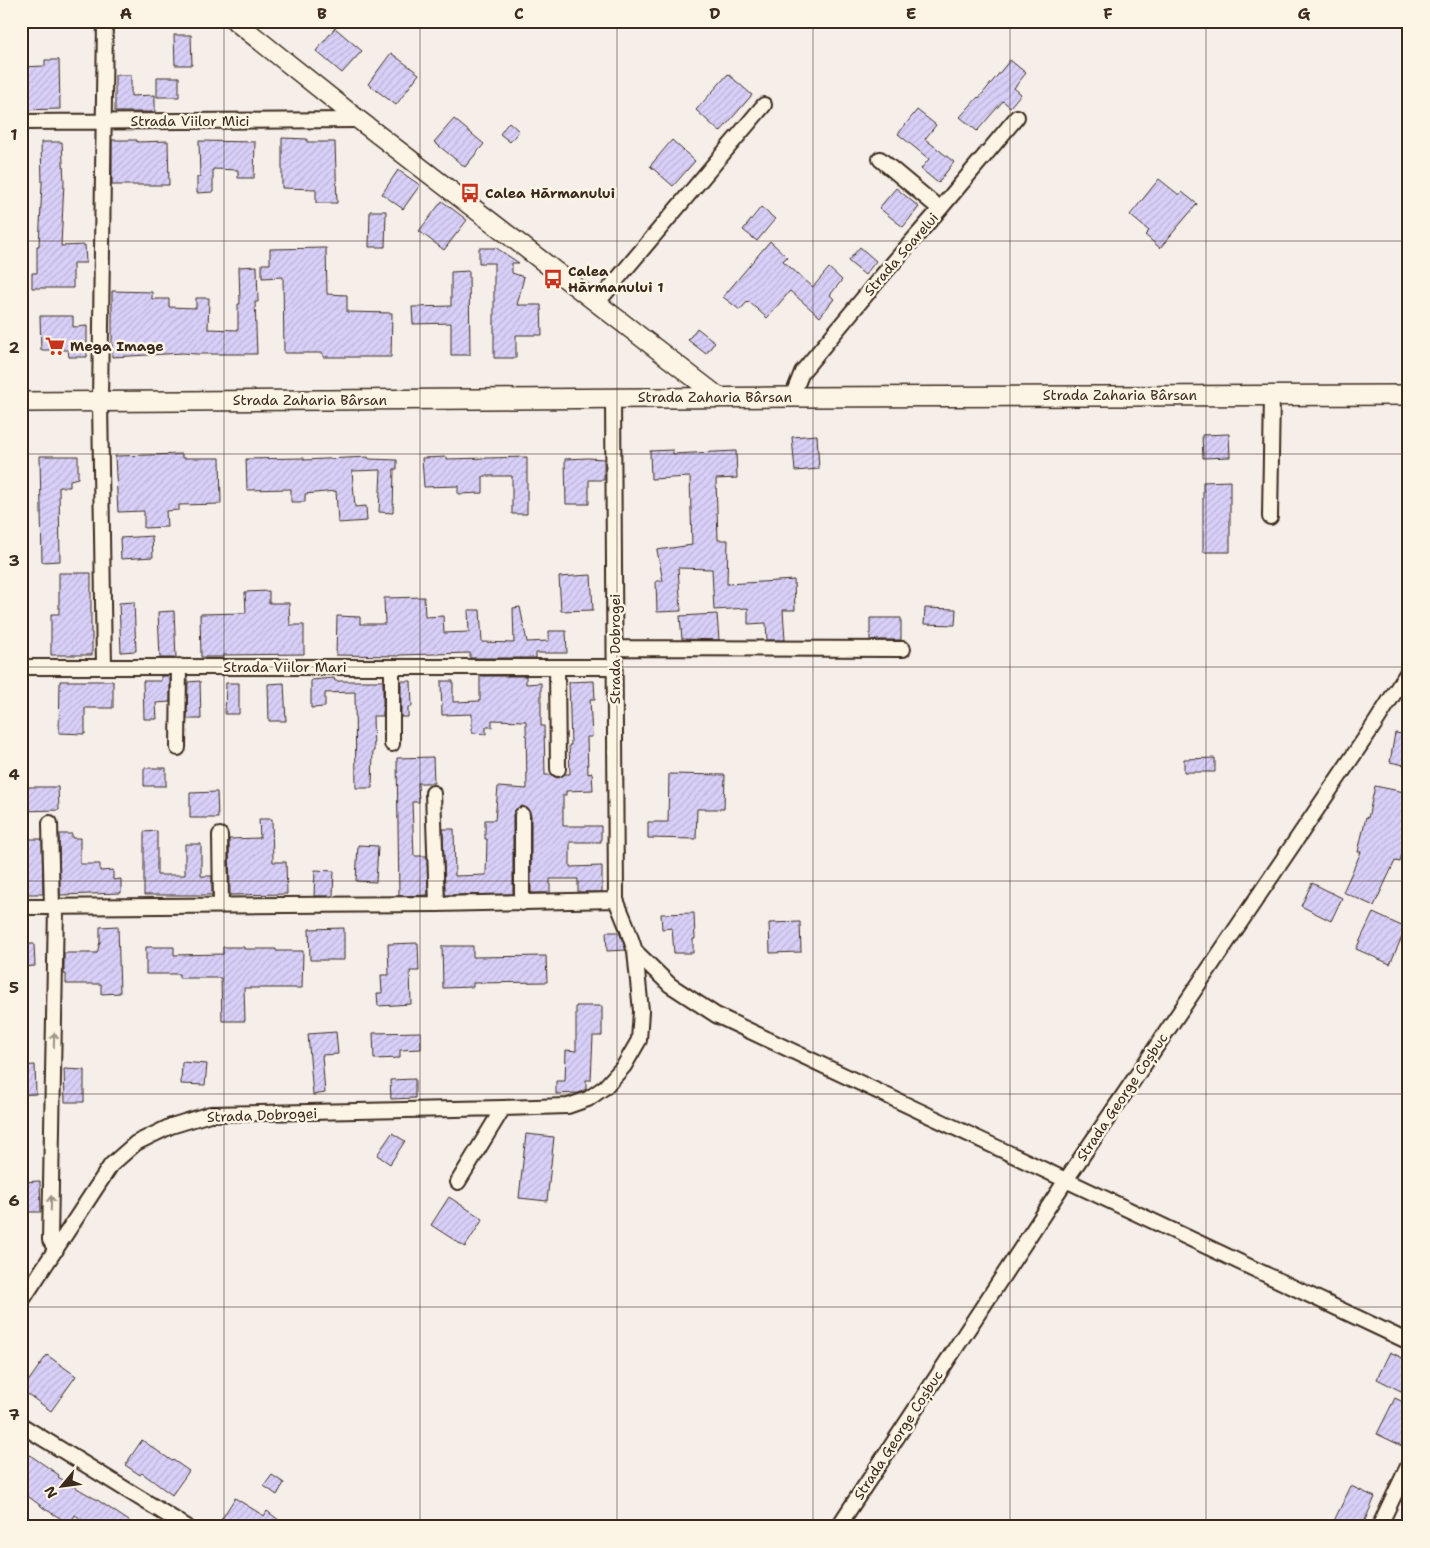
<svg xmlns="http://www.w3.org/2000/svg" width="1430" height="1548" viewBox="0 0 1430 1548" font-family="'Shantell Sans',sans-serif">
<defs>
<pattern id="building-hatch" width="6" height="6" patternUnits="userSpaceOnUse" patternTransform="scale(1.25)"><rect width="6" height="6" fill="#d9d0f9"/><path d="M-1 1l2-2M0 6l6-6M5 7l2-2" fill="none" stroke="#bbb3d5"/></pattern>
</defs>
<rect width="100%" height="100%" fill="#f5eee9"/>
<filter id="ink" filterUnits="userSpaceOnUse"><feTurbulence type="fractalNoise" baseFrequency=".02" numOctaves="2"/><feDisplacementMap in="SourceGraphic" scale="10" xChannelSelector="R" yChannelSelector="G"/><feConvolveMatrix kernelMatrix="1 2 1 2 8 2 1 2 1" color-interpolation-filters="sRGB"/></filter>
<g filter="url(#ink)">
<!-- building -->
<path fill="url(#building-hatch)" stroke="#3b2a1e" d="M335,28L362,51L342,73L316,51Z
M174,35H191L192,65H175Z
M391,53L419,74L396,105L368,84Z
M45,60H59L60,109L21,110V67L45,66Z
M1010,60L1026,73L1014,88L1021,94L1010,107L1003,101L977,131L960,117L978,97L979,98Z
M728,74L752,95L720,132L696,110Z
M115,75H131V96L155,95V112H115Z
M157,77H179V97H157Z
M917,110L936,125L925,139L954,162L938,183L921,169L929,159L898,134Z
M454,119L484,144L465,167L434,142Z
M509,122L519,131L510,142L500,134Z
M282,138L307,139V142H335L337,203H316V189L282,188Z
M112,140H137V142L168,141L169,185H112Z
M672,140L695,161L673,186L650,166Z
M199,141L255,142L254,178H238V170L213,169V192L197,193V177H200Z
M41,142H62L64,182L61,246L85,245L86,263H73V288H32V273H37V246H39L42,184Z
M398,170L420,185L403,209L382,194Z
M1159,179L1179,195L1182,192L1197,204L1160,248L1145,235L1149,231L1130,215Z
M896,188L919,207L903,227L879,208Z
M442,201L467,220L444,250L419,231Z
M761,207L775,219L757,241L743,230Z
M370,211H386L385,247H369Z
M770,241L787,257L783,261L813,287L829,268L842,280L830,295L834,299L820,317L790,291L767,318L748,301L740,310L723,297Z
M495,247L519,263H512V273L524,277L517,305H541L542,335H516V358H494V263H479V248H495Z
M860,247L876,261L865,275L848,261Z
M326,248L327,294L347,295V312L392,313L391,357H323V353H284L283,277L262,278V264H270V249Z
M257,266L258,302H255L257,354H196L183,353L112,357V291L152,292V299H169V307L196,308V298H209L208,329L238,330V304H240L239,267Z
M469,271L470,355H451V323L413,324L412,307L451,306V272Z
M40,316H73V327L87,326V357H69L68,350H41Z
M697,328L715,342L706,354L688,340Z
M1229,434L1230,457L1203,458L1202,435Z
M817,435L819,469L795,471L792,437Z
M673,450V454L736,451L737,478L716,479L718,540H728L727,584L794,580L795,610H783L785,640H767L766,623L748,624V608L714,610L712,569L678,568L681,611L657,612L656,581H663L657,550L692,545L690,477L651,479L650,451Z
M182,454V458H220L221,504L179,505V510L166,511L167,527L144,528V511L118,512L115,456Z
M40,456H78V478L70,480V487H59L60,561L42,562Z
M368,457L369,459L397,460V469H394L393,513L379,512L381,470L352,471L355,507L366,506L367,521L338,523L336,491L305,494V502H291V489L247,490L246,459L304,458V460Z
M447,457V459L527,457V514H512V476H483V493L458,494V486L424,487L422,458Z
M588,458L604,459V480H589V504H566L565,459Z
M1230,481V552H1203V482Z
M152,536L153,557L121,559L120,538Z
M59,573H91V633H92V655H51V614H59Z
M591,575L593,610L561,611L559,577Z
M269,591V603H289L290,625H304V654L224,655V657H201L200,614L246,613L245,592Z
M424,597L425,617L443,616L444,633L469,632L468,610H480L482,642L514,643L513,608L520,607L527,642L549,641V631H566L567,653H536V658H470V653L399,655V656L336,655L337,616L360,617V624H385L384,598Z
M134,602L136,651L121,652L119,603Z
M925,608L956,609L955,625L924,624Z
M174,611L176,658H160L158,612Z
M717,614L719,640L682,639L680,616Z
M870,618H901V640H870Z
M161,676H170V702L156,703L157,719H144L143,681H161Z
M480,676H526V684L541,683V726H544L545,775H552L558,778L565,774H570L569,745H571L569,682L594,681L595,699H590L592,737H587L588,774L592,773L593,790L566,791V795H563V826H601V842H570V867L602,866V892H578V879H550V893H531V815L527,808L522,806L515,810L513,815V894L445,895L443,829H454L455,876L486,875L487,839H485V820H495L498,787L527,789L526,721L492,720V727H486V734L472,733V714L442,715L441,681H453V702L480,701Z
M334,678L335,681H383V716H373L374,751H373L372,788H356L355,692L325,693V707L311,708V680Z
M60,681H113V708H85V734L59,733Z
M200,681L201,719H187L188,682Z
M401,681H411L412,707H408V717H401Z
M226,683H239V714H225Z
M284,683L286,721H269L268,684Z
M1395,733L1409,735V766L1390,762Z
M433,757L434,783H418L419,802H412L414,856H427L428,895L399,896L397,758Z
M1215,758V772H1184V759Z
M144,768H166V786H144Z
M669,774L725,775L724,809H697L696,839L648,838V822H668Z
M1375,786L1409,793V801L1403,827L1408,828L1400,862L1395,861L1374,906L1343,892L1361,852H1358L1366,817L1368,818Z
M21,787H58L59,810L21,811Z
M217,792L218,818H190V793Z
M259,819H272L273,862H286L287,894L230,895L229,839L260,838Z
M157,831V875H185V844H201V876H212V895H144V832Z
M59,834H72V838H80V864H100V871L113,870V880L121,879V893L60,895Z
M21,839H42L43,894H21Z
M358,845L378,846L376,882L356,881Z
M315,870L334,871L333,896H314Z
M1312,883L1342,898L1331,921L1301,906Z
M694,913L695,939H693V953H674L672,928L662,929L661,914Z
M1373,913L1406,928L1390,964L1356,949Z
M800,922L801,952L770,953L769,923Z
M118,926L120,993L101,994V984H66V974H64V953H97L100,942V927Z
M344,928V960H310L309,929Z
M606,932H619L626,950L607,951Z
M418,943L419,971H410L411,1004L378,1006L377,993H382L381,975H389L388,944Z
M21,944H34L35,966L21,967Z
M442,946H473V957L546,956L547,982L473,983V987L443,988Z
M146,947H174V955L223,954V947H244V949H276V951H303L302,988H244L245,1021H222L221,978H179V974H146Z
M576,1006H602V1036H593L591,1080H586V1089L579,1093L556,1094V1081H565L566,1050L576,1051Z
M336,1032L338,1054L322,1055L325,1093L313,1095L308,1034Z
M421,1032V1049L400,1050V1058L374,1059L373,1033Z
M182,1062L207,1064L205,1085L181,1084Z
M35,1065L36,1094L21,1095V1066Z
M64,1069L84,1070V1102H65Z
M415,1079V1098L391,1099L390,1080Z
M392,1133L405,1141L390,1164L377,1155Z
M526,1134L554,1137L547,1201L519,1198Z
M40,1181L41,1212H21V1182Z
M449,1197L483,1219L465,1247L431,1225Z
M1390,1352L1409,1361V1395L1377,1379Z
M47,1355L76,1376L51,1411L22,1390Z
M1395,1398L1409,1405V1437L1404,1447L1377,1434Z
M142,1440L172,1461L173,1460L189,1471L172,1495L142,1473L140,1475L125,1465Z
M21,1449L59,1475L58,1477L99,1501L138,1527H93L75,1515L70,1524L45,1509L21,1491Z
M272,1475L284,1483L277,1495L264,1486Z
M1351,1486L1375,1497L1362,1527H1331Z
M235,1498L264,1516L267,1511L288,1527H231L221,1520Z"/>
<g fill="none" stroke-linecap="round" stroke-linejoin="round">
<defs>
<path id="minor" d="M21,122L359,120
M880,159L940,209
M598,302L764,105
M792,397L802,372L880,278L940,209L1017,117
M1270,517L1272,395
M615,648L903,649
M21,667H615
M104,667L100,402L105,21
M557,667L558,769
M392,744V667
M178,748L179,666
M433,793L437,904
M522,815V903
M50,823L52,907
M220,835L221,906
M21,907L437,904L616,900
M635,951L670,985L716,1015L1409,1342
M458,1182L503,1108
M56,1250L50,1240L56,907
M21,1302L111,1165L136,1143L171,1126L210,1114L503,1108L568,1106L588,1099L605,1087L624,1066L639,1040L641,1011L635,951L627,927L616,900L613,398
M21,1425L187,1527
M838,1527L1066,1180L1374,725L1409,670
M1379,1527L1409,1464"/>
<path id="tertiary" d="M235,21L359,120L719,397"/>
<path id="secondary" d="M21,402L792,397L1409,395"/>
</defs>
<!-- minor casing -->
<use href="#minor" stroke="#3b2a1e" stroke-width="18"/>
<!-- tertiary casing -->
<use href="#tertiary" stroke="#3b2a1e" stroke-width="21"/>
<!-- secondary casing -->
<use href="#secondary" stroke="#3b2a1e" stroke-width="22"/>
<!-- minor -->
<use href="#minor" stroke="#fcf5e5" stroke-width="14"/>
<!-- tertiary -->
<use href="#tertiary" stroke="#fcf5e5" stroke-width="18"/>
<!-- secondary -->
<use href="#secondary" stroke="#fcf5e5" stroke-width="19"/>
</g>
<!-- one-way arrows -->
<defs><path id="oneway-shaft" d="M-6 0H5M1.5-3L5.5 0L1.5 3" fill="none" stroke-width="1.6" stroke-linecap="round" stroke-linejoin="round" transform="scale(1.25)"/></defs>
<g stroke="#9c9082">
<use href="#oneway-shaft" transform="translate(54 1040) rotate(-89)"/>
<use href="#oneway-shaft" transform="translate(51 1203) rotate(-89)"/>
</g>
</g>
<!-- grid -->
<path fill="none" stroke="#3b2a1e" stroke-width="1" stroke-opacity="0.55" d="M224,21V1527M420,21V1527M617,21V1527M813,21V1527M1010,21V1527M1206,21V1527M21,241H1409M21,454H1409M21,667H1409M21,881H1409M21,1094H1409M21,1307H1409"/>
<!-- icons -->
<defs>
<symbol id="bus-bare" viewBox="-9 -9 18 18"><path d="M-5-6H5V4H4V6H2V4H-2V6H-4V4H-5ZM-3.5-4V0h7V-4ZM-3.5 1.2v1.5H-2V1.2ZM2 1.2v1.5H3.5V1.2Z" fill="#c8321e" stroke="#fcf5e5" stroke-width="2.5" paint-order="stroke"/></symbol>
<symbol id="supermarket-bare" viewBox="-9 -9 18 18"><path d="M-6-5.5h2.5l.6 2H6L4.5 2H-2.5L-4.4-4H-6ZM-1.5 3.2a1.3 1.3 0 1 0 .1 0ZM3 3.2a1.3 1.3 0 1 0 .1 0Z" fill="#c8321e" stroke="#fcf5e5" stroke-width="2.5" paint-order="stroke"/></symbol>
</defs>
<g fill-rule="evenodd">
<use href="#bus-bare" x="456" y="179" width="28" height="28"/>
<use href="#bus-bare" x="539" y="265" width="28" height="28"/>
<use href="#supermarket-bare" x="41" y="332" width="28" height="28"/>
</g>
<g text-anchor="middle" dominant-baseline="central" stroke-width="5" stroke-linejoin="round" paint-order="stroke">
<!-- street labels -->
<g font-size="14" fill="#3b2a1e" stroke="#fcf5e5">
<text x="190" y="121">Strada Viilor Mici</text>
<text transform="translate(901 254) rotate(-49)">Strada Soarelui</text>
<text x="1120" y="395">Strada Zaharia Bârsan</text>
<text x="715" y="397">Strada Zaharia Bârsan</text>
<text x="310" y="400">Strada Zaharia Bârsan</text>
<text transform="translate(615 649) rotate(-90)">Strada Dobrogei</text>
<text x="285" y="667">Strada Viilor Mari</text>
<text transform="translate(1122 1097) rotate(-56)">Strada George Coșbuc</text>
<text transform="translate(262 1115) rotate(-2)">Strada Dobrogei</text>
<text transform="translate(898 1435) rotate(-57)">Strada George Coșbuc</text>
</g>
<!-- poi labels -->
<g font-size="14" font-weight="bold" fill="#3b2a1e" stroke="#fcf5e5" text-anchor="start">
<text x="485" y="193">Calea Hărmanului</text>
<text x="568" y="271">Calea<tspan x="568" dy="16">Hărmanului 1</tspan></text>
<text x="70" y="346">Mega Image</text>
</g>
</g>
<!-- margin -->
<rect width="1430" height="1548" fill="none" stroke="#fcf5e5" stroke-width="55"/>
<!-- north arrow -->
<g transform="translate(62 1486) rotate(241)" stroke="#fcf5e5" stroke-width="4" paint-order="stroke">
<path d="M0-4L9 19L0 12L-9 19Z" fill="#3b2a1e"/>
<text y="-8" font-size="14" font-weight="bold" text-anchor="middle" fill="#3b2a1e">N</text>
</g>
<rect x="28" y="28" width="1374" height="1492" fill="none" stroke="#3b2a1e" stroke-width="2"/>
<g font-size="16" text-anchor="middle" font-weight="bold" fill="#3b2a1e">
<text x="126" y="19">A</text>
<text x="322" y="19">B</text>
<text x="519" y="19">C</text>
<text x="715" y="19">D</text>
<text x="911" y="19">E</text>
<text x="1108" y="19">F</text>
<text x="1304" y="19">G</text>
<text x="14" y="140">1</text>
<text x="14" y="353">2</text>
<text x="14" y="566">3</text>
<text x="14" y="780">4</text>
<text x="14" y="993">5</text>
<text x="14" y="1206">6</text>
<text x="14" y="1420">7</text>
</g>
</svg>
